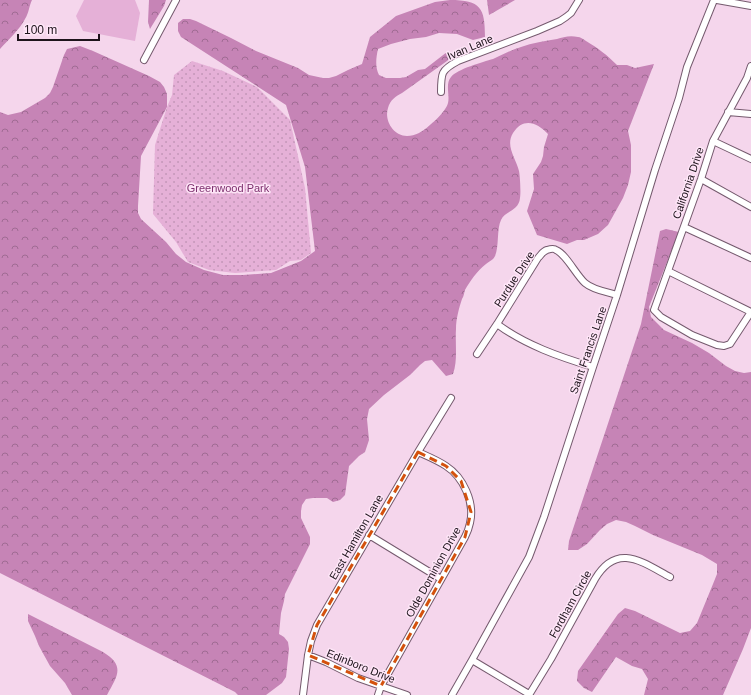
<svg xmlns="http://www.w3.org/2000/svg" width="751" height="695" viewBox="0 0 751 695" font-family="Helvetica,sans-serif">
<defs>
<pattern id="forest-crowns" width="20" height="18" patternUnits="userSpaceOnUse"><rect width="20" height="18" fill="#c684b6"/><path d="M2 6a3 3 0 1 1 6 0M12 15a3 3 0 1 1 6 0" fill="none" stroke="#a06b93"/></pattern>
<pattern id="park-dots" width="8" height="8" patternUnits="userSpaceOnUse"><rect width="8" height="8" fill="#e5b0d7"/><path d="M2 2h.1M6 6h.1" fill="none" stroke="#c496b8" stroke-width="1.8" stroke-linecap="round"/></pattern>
</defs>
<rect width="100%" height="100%" fill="#f5d6ec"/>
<!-- forest -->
<path fill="url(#forest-crowns)" d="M0,0H32C29,6 29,13 25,19C20,29 8,40 0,49Z
M149,0H166L164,6L150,29L148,22Z
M450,0C481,0 485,8 485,37L473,40L457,34L439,33L426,37L410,39L391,44L378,49C376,58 375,67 379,75L386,78H400L406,77L418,70L425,69L447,52L452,56L447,61L402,93C396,96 390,100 388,108C384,120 393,136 407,136C411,136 415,135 419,133C427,129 446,112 448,103C450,95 445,84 451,77C457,69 483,62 493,59C502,55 511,50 521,47C532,43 545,41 557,39C563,37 570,35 578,37C580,37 583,39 586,41C598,48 607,55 617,65H627L635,68L654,64L628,131L631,145V172L628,185L623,198L608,225L598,234L584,240H577L567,244L537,235L527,211L534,189L533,174L541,162L543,156L544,147L548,134C537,122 523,117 513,133C505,146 516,158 519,171C520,176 521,192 520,198C519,211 505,211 501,220C496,230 500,252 493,259C491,261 488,262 486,264C477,271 470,281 465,290C464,293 464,296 462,299C459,308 456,319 456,329C455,344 458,360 453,374L446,376L432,360L425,361L420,365L410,375L384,395L369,409L367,419L369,440L365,452L359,456L349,466L345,495L340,500L333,502L327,498H313L306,499L302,505L301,511V518L310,537V544L285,594L284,601L281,613L279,634L284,637L288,642L289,649L286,677L282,683L266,695H238L235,692L0,573V112L8,115L21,112L45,98L50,93L53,87L64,55L67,49L80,46L93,51L149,76L160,82L164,87L167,94V107L141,156L138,206V213L141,219L166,242L176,254L186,262L204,270L223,275H243L271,273L301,261L315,251L305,167L286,105L181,37L178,31V23L183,19H190L196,21L231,38L256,51L298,68L309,75L323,78H329L336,76L348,70L362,64L370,37L396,16L435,2Z
M487,0H515L489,15Z
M666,229L679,232L649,307L651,317L664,330L692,343L709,353L726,366L735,371L744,373L751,372V628L743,649L723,695H644L648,679L642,669L632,666L616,657L592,692L584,688L577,681L578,671L618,614L625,608L635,611L680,633L690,631L697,623L713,584L717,574V564L702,555L653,535L635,526L626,522L616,520L607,524L600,530L587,544L578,550H568L569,541L641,324L660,231Z
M28,614L103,652C126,666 117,676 107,695H72L65,683L50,666L39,646L35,636L28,621Z"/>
<!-- park -->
<path fill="url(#park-dots)" d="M192,61L223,71L257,87L290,120L305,188L311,253L301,260L290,261L276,270L235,273L209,270L188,262L176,242L153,214L155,145L167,107L172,95L174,75Z"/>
<!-- pitch -->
<path fill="#e5b0d7" d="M84,0H135L140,13L135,41L83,31L76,16Z"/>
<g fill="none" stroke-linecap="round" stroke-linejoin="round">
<defs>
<path id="minor" d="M717,0L751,6
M144,60L176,0
M751,66L747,78L713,141L701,179L654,310L661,317L692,335L717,345L724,346L730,344L751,312
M441,92C441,73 441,70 458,61L537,31L560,21L566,17L571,13L579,0
M728,112L751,114
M713,141L751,159
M701,179L751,207
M684,227L751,258
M668,271L751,312
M497,324C525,345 560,357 593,367
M477,354L497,324L538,258C541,255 543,251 547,250C550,249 554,248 556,250C566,254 576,275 585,283C593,290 607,292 617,295
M369,535L441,579
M308,655L326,662L358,678L407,695
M472,660L529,694
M303,695L308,655L311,641L317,625L418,452L451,398
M378,695L381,686L465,537C467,533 469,528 470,523C475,502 463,477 446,466C437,460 427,456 418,452
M452,695L472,660L529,557L544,517L593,367L617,295L655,170L679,98L687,67L714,0
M529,695L551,659L595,579C617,542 642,562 670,577"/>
</defs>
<!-- minor casing -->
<use href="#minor" stroke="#755a6e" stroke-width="8"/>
<!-- minor -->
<use href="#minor" stroke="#fff" stroke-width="6"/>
</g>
<!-- marked area -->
<path fill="none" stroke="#d4520e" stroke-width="3" stroke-dasharray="8 5" stroke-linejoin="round" d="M418,452L446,466L461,481L471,512L465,537L381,686L308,655L317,625Z"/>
<g text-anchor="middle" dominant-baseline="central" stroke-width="3" stroke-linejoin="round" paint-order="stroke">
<!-- street labels -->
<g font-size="11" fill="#1d131b" stroke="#fee5f7">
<text transform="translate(470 47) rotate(-23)">Ivan Lane</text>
<text transform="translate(688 183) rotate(-71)">California Drive</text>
<text transform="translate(514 279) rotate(-57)">Purdue Drive</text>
<text transform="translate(588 350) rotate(-71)">Saint Francis Lane</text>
<text transform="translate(356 537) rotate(-60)">East Hamilton Lane</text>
<text transform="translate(433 572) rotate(-61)">Olde Dominion Drive</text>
<text transform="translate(570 604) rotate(-61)">Fordham Circle</text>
<text transform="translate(361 666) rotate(22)">Edinboro Drive</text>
</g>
<!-- park labels -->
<g font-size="11" fill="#7d2f6e" stroke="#fee5f7">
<text x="228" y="188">Greenwood Park</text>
</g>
</g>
<!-- scale -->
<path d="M18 34v6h81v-6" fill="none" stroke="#1d131b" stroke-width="2"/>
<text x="24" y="34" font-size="12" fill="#1d131b" stroke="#fee5f7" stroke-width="3" paint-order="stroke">100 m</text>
</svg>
